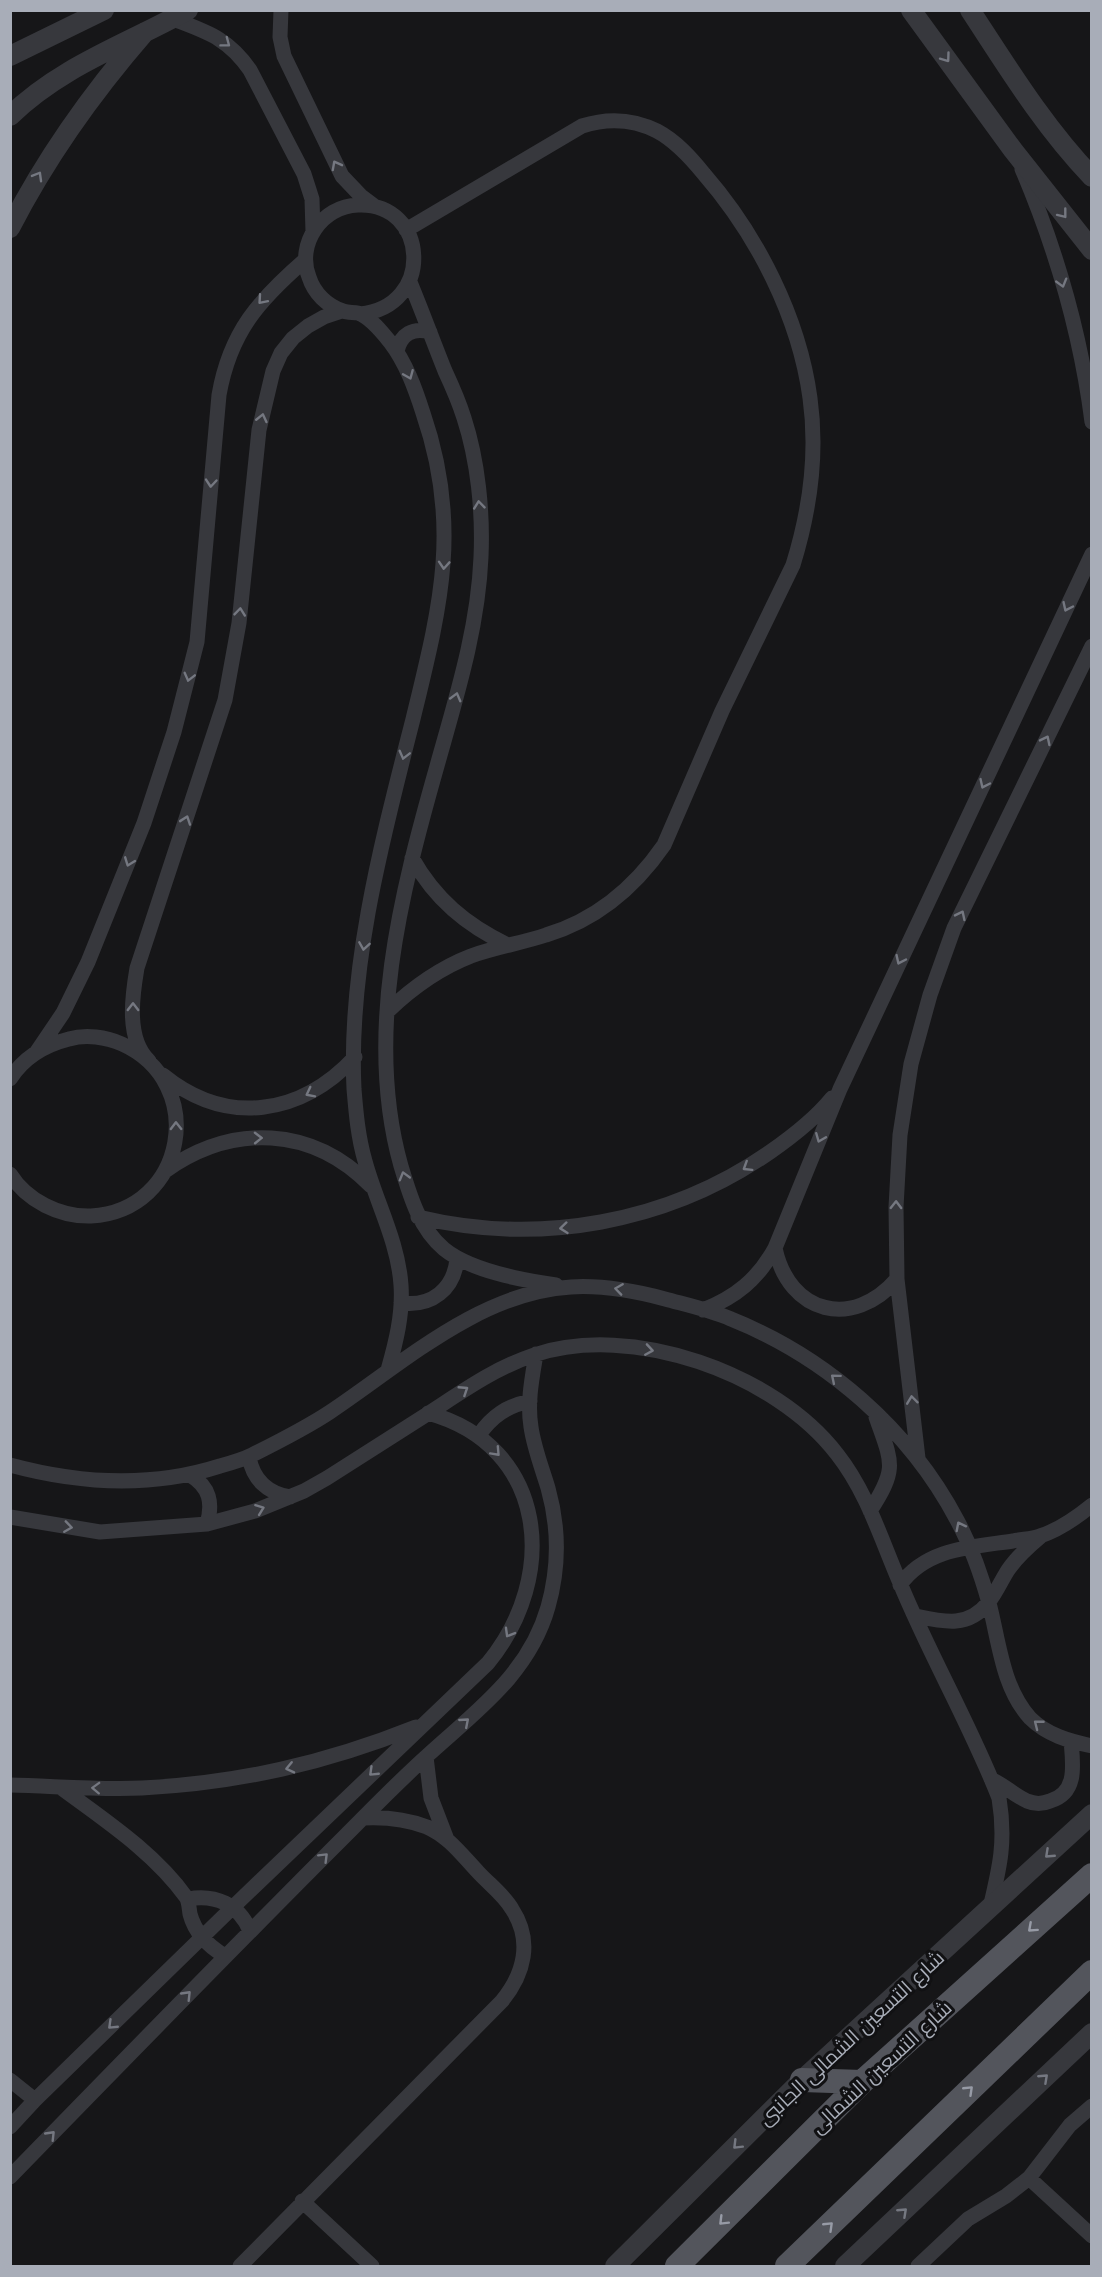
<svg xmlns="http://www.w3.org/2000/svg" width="1102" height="2277" viewBox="0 0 1102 2277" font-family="'Fira Sans',Cairo,sans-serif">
<rect width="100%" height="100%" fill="#161618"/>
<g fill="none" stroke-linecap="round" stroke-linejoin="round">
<!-- minor -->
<path stroke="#37383d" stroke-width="15" d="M281,10L280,37L284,56L342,176L361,196L373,205
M173,19C207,32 228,38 250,70L304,174L312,199L313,232
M1022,169C1056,249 1081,336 1092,422
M410,282C422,311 433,341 445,371C452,386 459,402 464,418C478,461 483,512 481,557C478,629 456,698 437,766C401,893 364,1035 401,1166C410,1196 419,1228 444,1249C471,1271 521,1280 556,1285
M360,314C435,307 429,202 358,205C322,206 296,244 309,277C314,293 327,306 343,311C348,313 353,312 358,313C370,317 382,332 390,342C406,363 415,388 423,413C462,526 440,608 413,719C383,837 348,966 354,1089C356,1113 358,1137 365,1161C376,1202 398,1241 401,1285C403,1314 396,1342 388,1370
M397,351C401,334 413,327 430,332
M412,858C435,899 466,925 508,945
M388,1011C412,988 440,968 471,956C496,947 522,943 546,935C596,920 635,887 664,845L722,711L793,565C810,510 818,455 810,398C799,317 757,235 704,174C691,158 676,141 657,131C633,119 607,118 582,126L406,230
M36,1053L63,1013L88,962L144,823L174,732L197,642L219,395C230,332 259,300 305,260
M149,1061C126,1039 132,997 137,968L225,700L239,623L259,430L273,371L281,353L293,338L308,326L324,317L342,311
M163,1075C227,1127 301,1115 355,1057
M10,1079C24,1057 45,1045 69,1039C86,1034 106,1037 122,1044C209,1083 186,1211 91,1216C60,1217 27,1201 10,1174
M165,1171C233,1123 312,1126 371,1186
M418,1217C539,1246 668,1223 770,1152C793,1136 815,1119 832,1098
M775,1248C789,1314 853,1330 897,1279
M401,1303C432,1307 454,1289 457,1259
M703,1310C736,1297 758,1279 775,1248L840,1089L1092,554
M479,1435C492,1416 507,1406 530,1401
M249,1457C253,1479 267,1493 290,1497
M918,1458L897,1279L896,1207L900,1135L911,1064L930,995L954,928L1092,646
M10,1465C80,1484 151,1488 220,1466C231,1463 242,1460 252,1455C278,1442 306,1428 330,1412C402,1364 480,1292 571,1287C602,1285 635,1291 665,1299C687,1305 710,1310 731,1319C826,1357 909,1429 957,1520C971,1546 981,1574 989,1603C999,1641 1002,1687 1030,1718C1047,1735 1069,1741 1092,1746
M190,1475C210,1487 213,1503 207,1524
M870,1511C898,1468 892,1463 876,1417
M10,1517L100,1532L207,1524L255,1511L304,1491L327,1478C361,1456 395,1435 429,1413C463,1391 495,1368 534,1355C631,1322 775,1373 837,1454C867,1492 881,1539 900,1583C930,1656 970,1724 999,1798C1006,1841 1000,1866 990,1908
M900,1585C926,1548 972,1547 1013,1541C1022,1539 1032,1539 1040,1536C1059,1530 1076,1518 1092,1505
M916,1616C944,1622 968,1628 988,1603C996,1593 1001,1581 1008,1570C1017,1557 1028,1547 1040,1537
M426,1757L431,1798L446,1837
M991,1779C1004,1785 1014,1795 1027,1801C1034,1804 1043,1804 1050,1801C1078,1793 1073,1764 1071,1741
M10,1785C54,1786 99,1790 142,1788C239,1783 326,1763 416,1727
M60,1787C103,1819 154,1852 186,1897C189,1901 189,1908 190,1914C195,1933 208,1946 225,1956
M188,1899C215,1894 239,1904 250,1931
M10,2080L35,2100
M10,2127L35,2100L233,1907L488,1663C559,1577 548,1446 428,1413
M10,2177C121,2063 232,1949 345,1836C372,1809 399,1781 428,1755C476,1711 529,1674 548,1607C559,1568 559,1527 548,1488C542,1468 534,1448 531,1427C527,1403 532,1378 536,1354
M1029,2178L1092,2236
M302,2201L372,2266
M240,2266L502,2001C524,1974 533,1941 512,1909C504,1895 489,1884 478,1872C462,1855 448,1836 427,1827C406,1819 385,1817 364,1818
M918,2266L968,2219L1006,2196L1029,2178L1070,2125L1092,2106"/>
<!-- tertiary -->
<path stroke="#37383d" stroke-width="20" d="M911,10L1013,150L1092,250
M970,10C1008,68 1044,127 1092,177
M10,56L104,10
M10,116C61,66 127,44 188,10
M10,228C47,156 92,93 145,32
M615,2266L802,2080L1092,1814
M845,2266L1092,2033"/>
<!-- primary -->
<path stroke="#53555c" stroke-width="24" d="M802,2080L862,2082
M677,2266L862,2082L1092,1875
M787,2266L1092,1972"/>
</g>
<!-- one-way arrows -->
<defs><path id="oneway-chevron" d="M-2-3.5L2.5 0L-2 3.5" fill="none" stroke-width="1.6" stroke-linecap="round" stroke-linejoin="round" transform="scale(1.5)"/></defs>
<g stroke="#757881">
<use href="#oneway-chevron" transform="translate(226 43) rotate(37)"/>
<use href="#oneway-chevron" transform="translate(946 58) rotate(54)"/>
<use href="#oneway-chevron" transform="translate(336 165) rotate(-118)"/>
<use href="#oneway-chevron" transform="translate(38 176) rotate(-60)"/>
<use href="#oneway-chevron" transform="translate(1063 214) rotate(52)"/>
<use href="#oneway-chevron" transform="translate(1062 283) rotate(74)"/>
<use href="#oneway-chevron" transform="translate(262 300) rotate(131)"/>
<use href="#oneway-chevron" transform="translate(409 375) rotate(67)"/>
<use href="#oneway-chevron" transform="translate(262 418) rotate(-77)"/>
<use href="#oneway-chevron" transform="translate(211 483) rotate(95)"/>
<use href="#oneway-chevron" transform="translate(479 505) rotate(-96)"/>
<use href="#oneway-chevron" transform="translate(444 565) rotate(94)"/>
<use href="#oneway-chevron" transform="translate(1067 607) rotate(115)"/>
<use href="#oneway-chevron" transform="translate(240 612) rotate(-84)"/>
<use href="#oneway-chevron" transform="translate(189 677) rotate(104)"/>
<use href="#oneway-chevron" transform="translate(456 697) rotate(-75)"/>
<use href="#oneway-chevron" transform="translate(1046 740) rotate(-64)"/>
<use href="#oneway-chevron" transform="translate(404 755) rotate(104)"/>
<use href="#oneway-chevron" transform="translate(984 784) rotate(115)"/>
<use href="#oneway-chevron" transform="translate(186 820) rotate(-71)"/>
<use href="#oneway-chevron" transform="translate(129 862) rotate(111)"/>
<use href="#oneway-chevron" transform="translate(961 915) rotate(-64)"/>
<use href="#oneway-chevron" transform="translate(364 946) rotate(99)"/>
<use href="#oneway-chevron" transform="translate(900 960) rotate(115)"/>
<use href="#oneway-chevron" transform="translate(133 1007) rotate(-90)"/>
<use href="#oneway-chevron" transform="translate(310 1093) rotate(153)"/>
<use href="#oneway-chevron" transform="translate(176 1126) rotate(-91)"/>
<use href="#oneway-chevron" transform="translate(258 1138) rotate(-1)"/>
<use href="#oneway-chevron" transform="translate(820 1138) rotate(112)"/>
<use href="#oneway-chevron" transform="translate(747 1167) rotate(148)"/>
<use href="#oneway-chevron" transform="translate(404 1176) rotate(-106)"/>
<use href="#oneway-chevron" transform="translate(896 1205) rotate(-89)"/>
<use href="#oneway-chevron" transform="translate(564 1228) rotate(174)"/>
<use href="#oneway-chevron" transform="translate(619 1289) rotate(-172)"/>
<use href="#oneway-chevron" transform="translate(649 1350) rotate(9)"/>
<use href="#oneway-chevron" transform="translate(835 1378) rotate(-140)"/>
<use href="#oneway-chevron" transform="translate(464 1390) rotate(-33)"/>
<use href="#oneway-chevron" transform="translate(912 1400) rotate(-97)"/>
<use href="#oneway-chevron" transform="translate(496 1452) rotate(47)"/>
<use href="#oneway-chevron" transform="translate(260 1509) rotate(-21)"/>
<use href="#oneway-chevron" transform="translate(960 1526) rotate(-117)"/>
<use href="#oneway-chevron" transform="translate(68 1527) rotate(8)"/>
<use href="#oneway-chevron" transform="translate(509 1633) rotate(120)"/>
<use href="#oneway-chevron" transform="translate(465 1722) rotate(-41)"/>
<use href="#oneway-chevron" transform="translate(1038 1724) rotate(-142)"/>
<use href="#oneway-chevron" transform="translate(290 1768) rotate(167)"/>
<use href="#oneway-chevron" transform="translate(373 1772) rotate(136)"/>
<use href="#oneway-chevron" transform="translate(96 1788) rotate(-178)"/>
<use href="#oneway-chevron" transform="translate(1049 1854) rotate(137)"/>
<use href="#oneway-chevron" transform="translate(324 1857) rotate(-45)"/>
<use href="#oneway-chevron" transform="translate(187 1995) rotate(-46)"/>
<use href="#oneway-chevron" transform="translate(112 2025) rotate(136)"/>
<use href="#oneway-chevron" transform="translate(1044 2078) rotate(-43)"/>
<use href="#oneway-chevron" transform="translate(51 2135) rotate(-46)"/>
<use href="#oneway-chevron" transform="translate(737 2145) rotate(135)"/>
<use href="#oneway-chevron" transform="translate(903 2212) rotate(-43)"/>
</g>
<g stroke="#979ba6">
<use href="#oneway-chevron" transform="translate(1032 1928) rotate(138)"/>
<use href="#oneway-chevron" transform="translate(969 2090) rotate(-44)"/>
<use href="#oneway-chevron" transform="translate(723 2221) rotate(135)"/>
<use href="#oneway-chevron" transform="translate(829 2226) rotate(-44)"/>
</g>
<g text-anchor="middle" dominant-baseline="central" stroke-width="6" stroke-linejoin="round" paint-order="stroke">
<!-- street labels -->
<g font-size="20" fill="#a8adb8" stroke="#111113">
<text transform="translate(851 2038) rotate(-43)">شارع التسعين الشمالى الجانبى</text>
<text transform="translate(881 2067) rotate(-43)">شارع التسعين الشمالى</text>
</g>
</g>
<!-- border -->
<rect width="1102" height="2277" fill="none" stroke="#a8adb8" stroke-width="24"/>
</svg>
